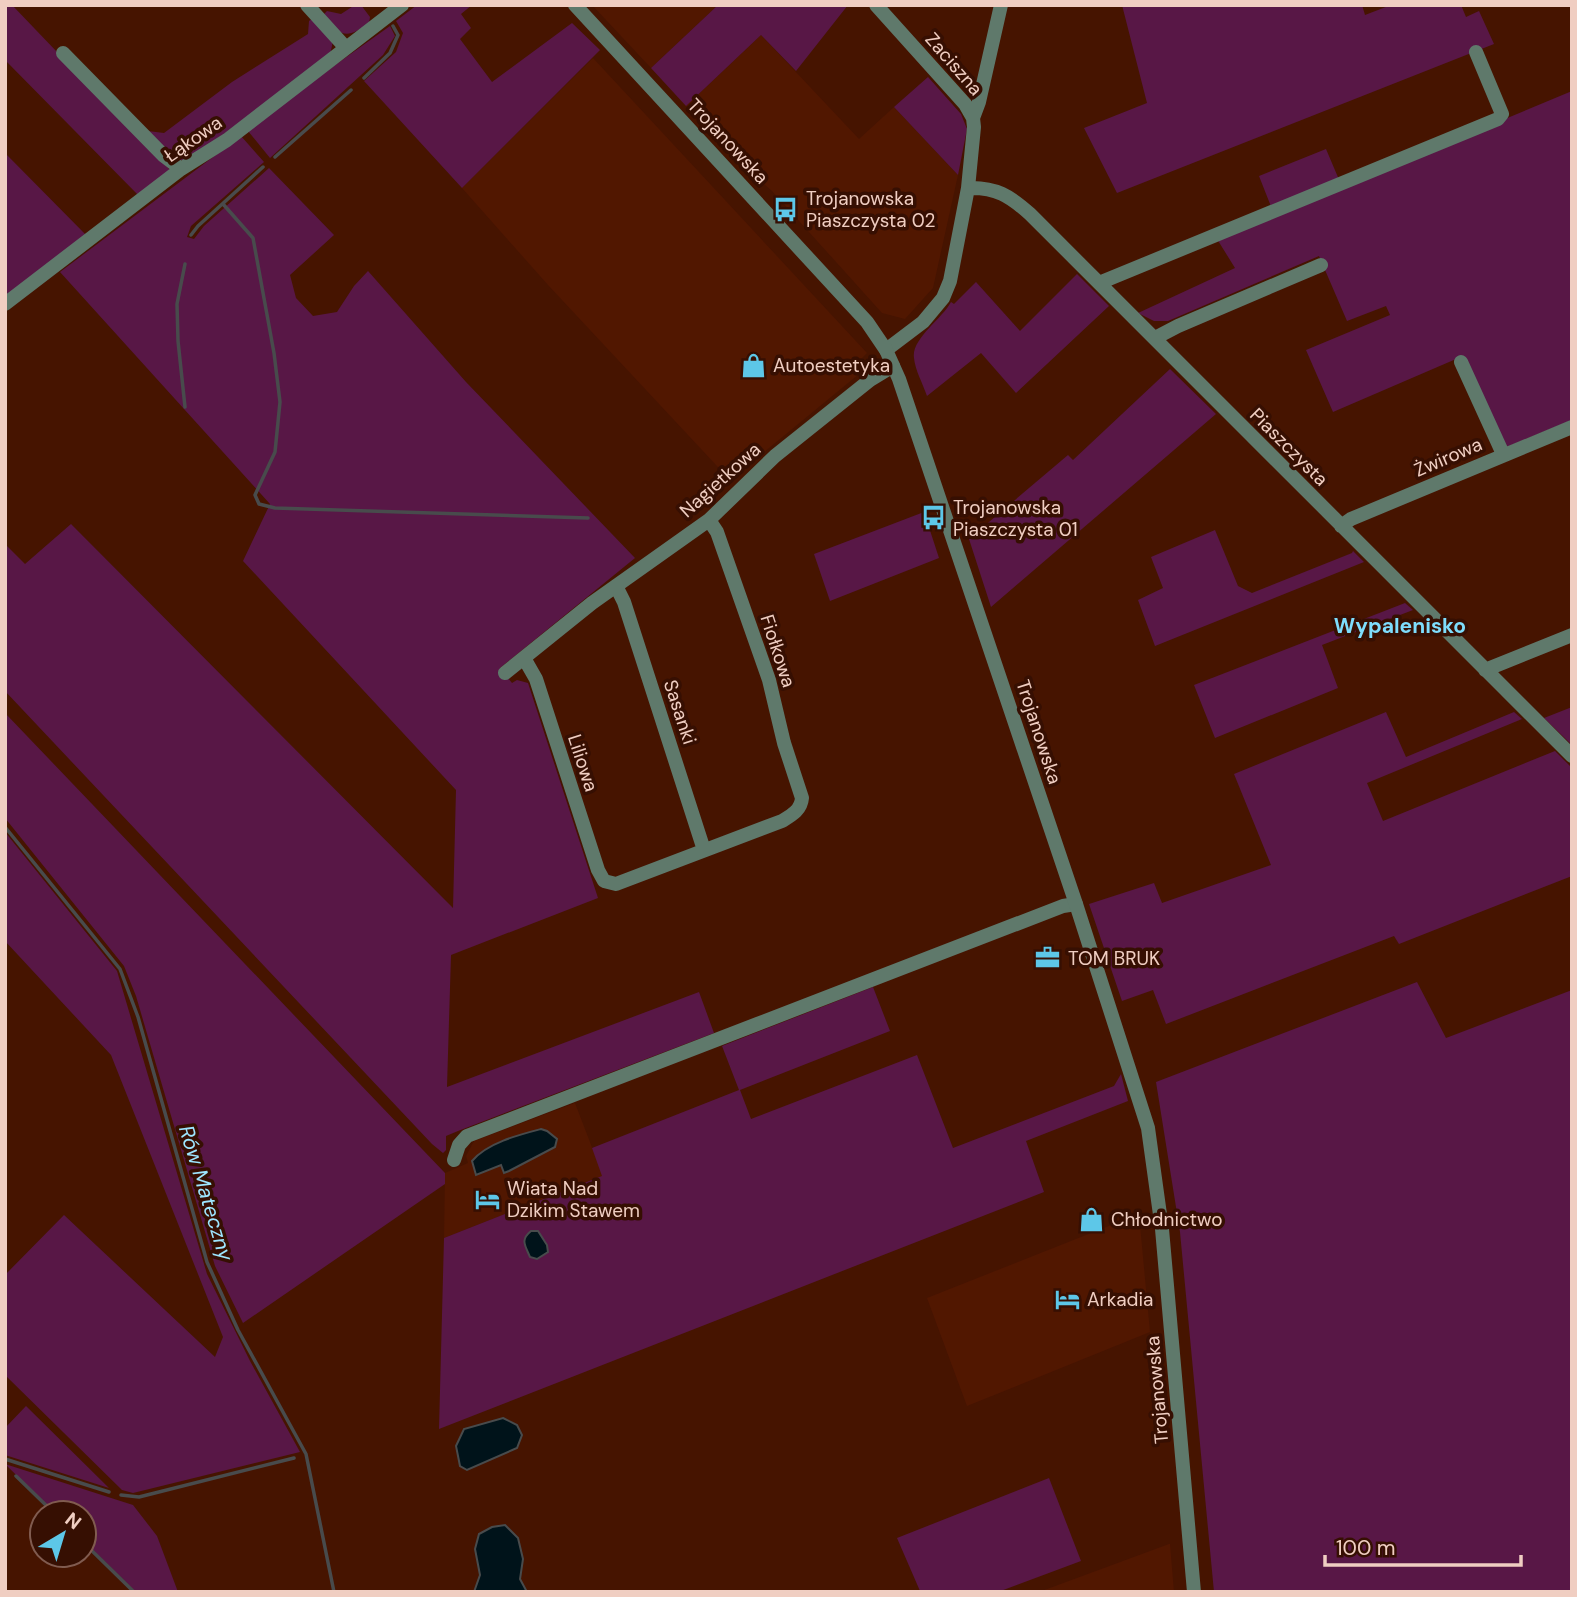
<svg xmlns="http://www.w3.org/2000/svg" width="1577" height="1597" viewBox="0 0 1577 1597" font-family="'DM Sans',sans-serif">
<rect width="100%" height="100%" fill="#461400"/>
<!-- built -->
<path fill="#511700" d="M592,5H718L651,68Z
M761,35L859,139L894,107L958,175L933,288L905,319L882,313L772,191L734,158L686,106Z
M593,58L867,353L854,366L859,374L730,480L548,285L462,188Z
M575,1103L603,1176L444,1238L445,1173L468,1163L466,1156L474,1141Z
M1139,1214L1150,1332L967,1406L927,1298Z
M1170,1544L1174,1592H1039L1169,1544Z"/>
<!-- green -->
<path fill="#581746" d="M5,5H12L171,171L140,197L5,60Z
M355,5H361L370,17L369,23C346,40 341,36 322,16L327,11L341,14Z
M417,5H472L461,14L471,28L460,39L492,82L572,23L600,50L462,188L364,81L396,52L403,33L396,21Z
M718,5H848L796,71L761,35L686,106L651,68Z
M1122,5H1362L1365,15L1391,5H1461L1466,17L1479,11L1494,44L1117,193L1084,128L1147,103Z
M313,18L333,41L330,55L189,160H178L148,131L164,133L232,82L308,34L309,21Z
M390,26L395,36L383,55L270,158L248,131L293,95Z
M928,77L961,114L967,129L958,175L894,107Z
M1572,91V420L1504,448L1463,356L1333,412L1306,350L1390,315L1386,306L1347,321L1319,256L1168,321H1154L1138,313L1235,268L1217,239Z
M241,136L264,162L191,226L187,237L194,239L204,226L269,168L334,235L290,275L296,298L313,316L337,312L354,286L368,271L466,382L635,558L500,668L512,683L517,680L528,683L598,898L451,955L447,1087L699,992L714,1033L458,1131L446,1136V1150L443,1153L432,1144L5,691V544L25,564L71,524L453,908L456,790L243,561L270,504L60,272Z
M1326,149L1340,182L1272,209L1259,176Z
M5,153L87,236L5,298Z
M1077,274L1109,306L1016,393L981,353L927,396C923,384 915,370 914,358C911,339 942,319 951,302L954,304L976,282L1020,331Z
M1170,369L1216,414L991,607L969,539L1068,455L1073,460Z
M924,512L939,558L830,601L814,554Z
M1215,530L1238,586L1252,593L1352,553L1353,551L1364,562L1155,646L1138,600L1163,588L1151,557Z
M1405,603L1413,610L1322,645L1338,688L1215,738L1194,685Z
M1572,707V744H1571L1544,718Z
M1386,712L1406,757L1514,712L1522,719L1367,783L1383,821L1555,751L1572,768V876L1399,944L1394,936L1166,1024L1153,990L1122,1001L1089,904L1154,883L1162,903L1271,865L1234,774Z
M5,713L445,1173V1184L243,1323L215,1266L136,996L124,966L5,818Z
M5,832L117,971L207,1274L250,1361L300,1452L133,1493L122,1490L5,1375V1275L64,1215L215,1357L223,1337L111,1055L5,941Z
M1417,982L1446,1038L1572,990V1592H1214L1180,1232L1156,1082Z
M873,987L890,1031L740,1090L751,1119L917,1055L953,1148L1114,1086L1121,1074L1128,1101L1026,1141L1044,1192L439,1429L444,1238L602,1176L592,1148L739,1090L722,1046Z
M26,1406L109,1488L5,1455V1428Z
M5,1464L133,1505L157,1536L178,1592H136L84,1541V1513H55Z
M1049,1478L1081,1561L998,1592L920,1591L897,1538Z"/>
<!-- water -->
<path fill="#00131a" stroke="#484b4c" stroke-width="2" d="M541,1129L547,1131L557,1139L555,1147L509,1171L504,1173L501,1165L476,1175L472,1161C487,1143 518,1135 541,1129Z
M531,1231H538L547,1245L548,1252L537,1259L530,1257C525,1245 520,1240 531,1231Z
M503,1418L517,1425L522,1435L517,1448L467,1470L460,1466L456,1446L464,1429Z
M505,1525L518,1538L523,1559L520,1579L527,1592H474L480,1575L475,1549L479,1534L492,1527Z"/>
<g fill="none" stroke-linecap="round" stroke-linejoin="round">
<!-- stream -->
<path stroke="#484b4c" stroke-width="3.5" d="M364,78L390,53L398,35L393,26
M275,157L351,90
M223,204L253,238L274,353L280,402L275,452L255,495L259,504L275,508L588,518
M191,235L198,226L263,167
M185,407L178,341L177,304L185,264
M5,827L120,969L138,1017L207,1262L238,1330L306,1454L334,1592
M5,1459L109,1492
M16,1476L54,1513
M121,1495L139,1497L294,1458
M84,1543L134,1592"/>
<!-- minor -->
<path stroke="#5f796b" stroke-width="14" d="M307,5L346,48
M876,5L965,104L973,118
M63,53L164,156L181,169
M968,188C996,187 1010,196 1030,214L1572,756
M1099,283L1498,119L1502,114L1476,52
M5,304L181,169L227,140L402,5
M1155,338L1178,326L1321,265
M886,350L923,322L943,298L950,281L968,188L974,127L973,118L979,102L1001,5
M1461,362L1503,454
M1341,526L1351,519L1572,427
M616,586L624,602L704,850
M524,658L536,679L598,870L604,881L616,884L782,821C792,815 801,810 802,798L784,743L769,680L717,532L709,520
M1485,670L1572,635
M505,673L592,603L709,520L775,456L870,380L893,366
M454,1160L459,1145L467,1136L1063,906L1076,904"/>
<!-- tertiary -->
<path stroke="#5f796b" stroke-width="14" d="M575,5L867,322L886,350L899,379L1076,904L1148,1128L1162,1229L1194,1592"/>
</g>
<!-- icons -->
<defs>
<symbol id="bus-bare" viewBox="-9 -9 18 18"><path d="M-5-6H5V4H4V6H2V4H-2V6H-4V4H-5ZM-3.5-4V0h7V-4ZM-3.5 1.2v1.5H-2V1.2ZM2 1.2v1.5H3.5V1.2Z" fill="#5dc7e8" stroke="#360f02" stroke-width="2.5" paint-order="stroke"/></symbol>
<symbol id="shop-bare" viewBox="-9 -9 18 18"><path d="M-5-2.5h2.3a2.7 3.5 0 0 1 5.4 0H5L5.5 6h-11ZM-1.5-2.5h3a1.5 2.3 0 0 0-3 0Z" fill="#5dc7e8" stroke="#360f02" stroke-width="2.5" paint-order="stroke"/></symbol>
<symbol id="office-bare" viewBox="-9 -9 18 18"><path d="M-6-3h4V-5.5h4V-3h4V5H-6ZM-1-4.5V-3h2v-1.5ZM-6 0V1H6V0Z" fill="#5dc7e8" stroke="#360f02" stroke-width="2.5" paint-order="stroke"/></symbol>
<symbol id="hotel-bare" viewBox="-9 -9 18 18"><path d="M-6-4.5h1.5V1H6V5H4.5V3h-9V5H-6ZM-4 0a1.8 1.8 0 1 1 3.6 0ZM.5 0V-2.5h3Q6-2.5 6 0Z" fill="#5dc7e8" stroke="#360f02" stroke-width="2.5" paint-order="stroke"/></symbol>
</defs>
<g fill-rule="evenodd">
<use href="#bus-bare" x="768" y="192" width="35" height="35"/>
<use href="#shop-bare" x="736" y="348" width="35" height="35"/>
<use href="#bus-bare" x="916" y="500" width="35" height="35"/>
<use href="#office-bare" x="1030" y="940" width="35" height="35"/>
<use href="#hotel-bare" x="470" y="1182" width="35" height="35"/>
<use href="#shop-bare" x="1074" y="1202" width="35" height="35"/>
<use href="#hotel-bare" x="1050" y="1282" width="35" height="35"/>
</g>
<g text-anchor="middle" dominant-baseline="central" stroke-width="7" stroke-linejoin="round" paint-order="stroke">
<!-- street labels -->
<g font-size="19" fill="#f0cec2" stroke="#360f02">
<text transform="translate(954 64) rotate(49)">Zaciszna</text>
<text transform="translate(193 139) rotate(-35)">Łąkowa</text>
<text transform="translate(728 141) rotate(47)">Trojanowska</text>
<text transform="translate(1289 447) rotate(45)">Piaszczysta</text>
<text transform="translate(1448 457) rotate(-23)">Żwirowa</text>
<text transform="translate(720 480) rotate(-42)">Nagietkowa</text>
<text transform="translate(778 651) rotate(72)">Fiołkowa</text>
<text transform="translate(680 712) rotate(72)">Sasanki</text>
<text transform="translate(1039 732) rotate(72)">Trojanowska</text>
<text transform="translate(583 763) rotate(72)">Liliowa</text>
<text transform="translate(1157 1390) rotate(-95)">Trojanowska</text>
</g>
<!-- poi labels -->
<g font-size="19" fill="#f0cec2" stroke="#360f02" text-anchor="start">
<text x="806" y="198">Trojanowska<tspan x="806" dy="22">Piaszczysta 02</tspan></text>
<text x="773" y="365">Autoestetyka</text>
<text x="953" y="507">Trojanowska<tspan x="953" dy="22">Piaszczysta 01</tspan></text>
<text x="1068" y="958">TOM BRUK</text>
<text x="507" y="1188">Wiata Nad<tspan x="507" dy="22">Dzikim Stawem</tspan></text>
<text x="1111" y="1219">Chłodnictwo</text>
<text x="1087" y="1299">Arkadia</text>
</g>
<!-- neighbourhood labels -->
<g font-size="21" font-weight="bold" fill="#7eddfc" stroke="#360f02">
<text x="1400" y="626">Wypalenisko</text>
</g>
<!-- water labels -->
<g font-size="21" font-style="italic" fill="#9ee6ff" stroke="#360f02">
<text transform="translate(206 1193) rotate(73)">Rów Mateczny</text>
</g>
</g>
<!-- border -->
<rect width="1577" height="1597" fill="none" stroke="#f0cec2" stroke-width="14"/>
<!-- north arrow -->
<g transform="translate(63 1534) rotate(38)"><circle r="33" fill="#360f02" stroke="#805b4f" stroke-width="2"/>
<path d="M0-5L12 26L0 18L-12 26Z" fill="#5dc7e8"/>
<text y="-10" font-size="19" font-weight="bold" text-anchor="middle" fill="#f0cec2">N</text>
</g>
<!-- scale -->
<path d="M1325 1555v10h196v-10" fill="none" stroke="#f0cec2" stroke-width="3.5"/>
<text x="1336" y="1555" font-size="21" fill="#f0cec2" stroke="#360f02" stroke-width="5" paint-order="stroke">100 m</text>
</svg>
